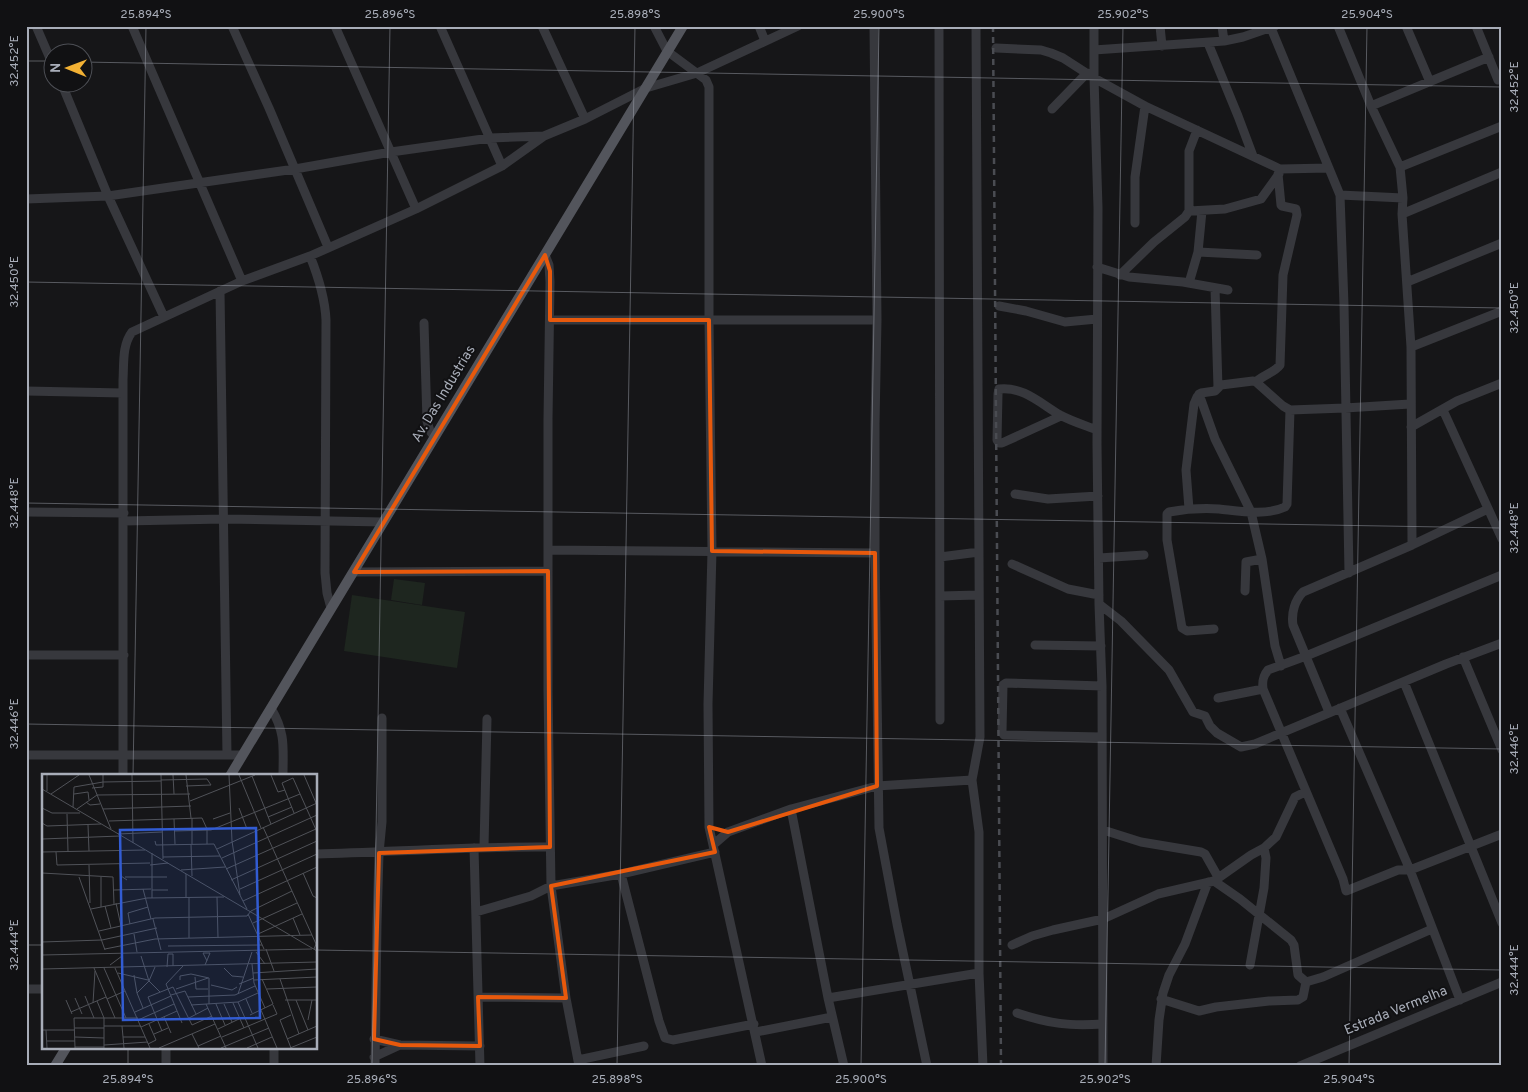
<svg xmlns="http://www.w3.org/2000/svg" width="1528" height="1092" viewBox="0 0 1528 1092" font-family="Overpass,sans-serif">
<rect width="100%" height="100%" fill="#161618"/>
<!-- pitch -->
<path fill="#1e261f" d="M394,579L425,583L422,605L391,600Z
M352,595L465,612L457,668L344,651Z"/>
<g fill="none" stroke-linecap="round" stroke-linejoin="round">
<!-- minor -->
<path stroke="#37383d" stroke-width="9" d="M36,26L52,63
M132,26L242,281
M232,26L269,108L328,247
M335,26L416,209
M440,26L502,166
M542,26L585,119
M654,26L667,51L706,80L709,87V320L712,551L708,704L709,827L762,1066
M759,26L765,41
M874,26L877,320L875,424V553L879,828L897,924L927,1066
M939,26L940,720
M976,26L980,737L972,780L979,832V973L983,1066
M1094,26V78L1098,208L1097,444L1099,604L1102,686L1103,1066
M1160,26L1162,46
M1222,26L1224,41
M1338,26L1371,106L1400,167L1403,198L1402,214L1411,347L1412,545
M1406,26L1430,82
M1476,26L1498,80
M1271,28L1340,195L1344,305L1349,573
M1208,43L1238,116L1253,156
M996,48L1041,50L1051,53L1063,58L1094,78L1145,106L1280,169L1329,168
M1094,50L1224,41L1243,37L1275,26
M61,82L108,196L164,317
M1371,106L1489,57
M1052,109L1087,73
M1400,167L1502,126
M1340,195L1403,198
M26,199L108,196L295,169L391,152L490,138L544,136
M1189,211L1225,209L1261,199L1279,174
M1402,214L1502,172
M1135,223V177L1145,106
M1198,252L1257,255
M545,255L549,265L550,282L548,419V691L551,886L566,998L579,1066
M310,256C318,276 325,298 326,320L325,573L327,593L331,608
M1097,267L1129,277L1183,282L1228,290
M1120,275L1154,242L1185,217L1189,211V151L1197,130
M1407,282L1502,243
M1189,283L1198,252L1202,211
M1215,288L1218,388
M220,291L227,755
M999,306L1026,311L1065,322L1097,319
M550,320H877
M424,323L427,421L430,431L435,437
M1411,347L1502,311
M1256,382C1263,375 1274,373 1280,365L1283,275L1297,215L1296,209L1282,206L1281,205L1278,174
M26,391L123,393
M1199,394L1215,439L1251,512L1262,559L1275,646L1281,666
M1443,410L1502,539
M1061,416L1002,443H999L997,440L998,394L999,389C1023,386 1041,404 1060,415C1071,421 1084,425 1097,430
M1411,427L1457,401L1502,383
M1015,494L1048,499L1098,496
M1189,509L1186,470L1194,404L1197,397L1201,393L1215,391L1221,385L1253,381L1256,382L1283,406L1290,410L1345,408L1410,404
M26,512L124,513
M124,521L224,519L383,522
M548,550L875,553
M940,557L979,552
M1099,558L1144,555
M1012,564L1068,589L1099,595
M354,572L548,571
M1502,575L1306,656L1268,670C1263,676 1262,681 1263,689L1343,879L1346,891L1398,870H1410L1502,834
M1245,591L1246,562L1262,559
M940,596L979,595
M1099,604L1121,621L1169,670L1193,712L1205,716L1210,726L1217,733L1241,747L1255,744L1446,664L1502,643
M1214,629L1187,631L1182,628L1167,540V514L1169,512C1186,509 1203,508 1219,509C1239,511 1266,516 1285,507L1287,504L1290,410
M1035,645L1101,646
M26,655H124
M1463,657L1502,750
M1404,682L1502,923
M1218,698L1263,689
M271,708C286,734 283,747 283,776
M1340,708L1410,870L1460,1000
M1329,712L1293,625C1291,613 1295,600 1303,592L1412,545L1488,509
M1102,737L1004,735L1002,732L1003,685L1006,683L1102,686
M26,755H242
M123,776V380C124,364 122,345 132,332L242,281L310,256L416,209L502,166L544,136L585,119L646,88L697,73L798,26
M791,809L828,998L844,1066
M1103,830L1141,842L1201,852L1205,854L1218,877
M713,845L728,832L791,809L877,786L972,780
M484,847L487,719
M474,848L480,1066
M316,854C394,852 472,846 550,847
M621,874L659,1021L665,1038L673,1040L754,1024
M1214,881L1240,899L1291,940L1294,945L1298,975L1306,982L1323,977L1432,929
M476,912L531,896L551,886L621,874L715,852
M1012,945L1032,936L1053,930L1103,919L1158,894L1214,881L1251,855L1264,848L1276,837L1295,797L1305,792
M1250,965L1264,888L1266,858L1264,848
M26,989H44
M478,997L566,998
M828,998L979,973
M1161,999L1199,1011L1216,1007L1269,1001L1298,1000L1303,997L1306,982
M1017,1013C1051,1024 1068,1026 1103,1024
M756,1032L832,1017
M374,1039L400,1045L480,1046
M166,1048V1066
M274,1048V1066
M374,1057L400,1045
M578,1060L644,1046
M375,1066L377,924L379,853L382,822V718
M1156,1066L1159,1020L1163,993L1169,975L1185,944L1208,882
M1300,1066L1502,982"/>
<!-- major -->
<path stroke="#53555c" stroke-width="10" d="M230,776L683,26
M55,1066L66,1048"/>
<!-- rail -->
<path stroke="#4a4c52" stroke-width="2.5" stroke-dasharray="6 5" stroke-linecap="butt" d="M993,26L1001,1066"/>
</g>
<!-- marked area -->
<path fill="none" stroke="#e8590c" stroke-width="4" stroke-linejoin="round" d="M545,255L550,271V320H709L712,551L875,553L877,786L728,832L709,827L715,852L551,886L566,998L478,997L480,1046L400,1045L374,1039L379,853L550,847L548,571L354,572Z"/>
<!-- ticks -->
<path fill="none" stroke="#a8adb8" stroke-width="1" stroke-opacity="0.45" d="M26,61H52M82,62L1502,87M26,282L1502,308M26,503L1502,528M26,724L1502,749M133,776L146,26M26,945H44M316,950L1502,970M128,1066V1048M372,1066L390,26M617,1066L635,26M861,1066L879,26M1105,1066L1123,26M1349,1066L1367,26"/>
<g text-anchor="middle" dominant-baseline="central" stroke-width="4" stroke-linejoin="round" paint-order="stroke">
<!-- street labels -->
<g font-size="14" fill="#a8adb8" stroke="#111113">
<text transform="translate(444 394) rotate(-59)">Av. Das Industrias</text>
<text transform="translate(1396 1011) rotate(-22)">Estrada Vermelha</text>
</g>
</g>
<!-- overview -->
<g transform="translate(42 774)">
<rect width="275" height="275" fill="#161618"/>
<path fill="none" stroke="#505258" stroke-width="1" d="M5,1V17M47,1L69,55M90,1L91,69M119,1L121,85M131,1L132,20M144,1L149,44M187,1L190,67L198,121M197,1L219,54M229,1L236,18L243,16M262,1L274,29M210,2L229,50M119,6L165,5L169,11L144,12M50,14L61,13V1M0,15L275,177M9,20L37,1M32,20L46,18L47,26M148,27L213,1M44,28L48,31L58,30M31,33L32,13L61,8L119,7M0,34L10,39H38M197,34L205,55M35,35L55,21L148,20M61,35L149,32M252,39L240,9L251,4L275,58M25,40L26,78M226,43L250,33M150,44V70M132,45L133,70M171,45L188,39M67,47L160,44L165,55V70M0,49L5,52L59,50M46,51L47,77M221,53L274,170L272,175M132,57L169,56L258,20M76,60L120,58M0,65L78,62M113,67L114,71L172,70L205,135M149,70L150,102M175,75L275,29M0,78L103,76M14,78L15,91L108,89M121,83L178,82M180,84L275,41M78,90L79,102L85,106M47,91L48,129M108,91L126,89M184,95L274,55M139,96L183,93M0,99L71,103L72,130M261,99L271,122L275,124M144,100V123M37,103L63,176M83,103H125M189,106L275,67M101,115L109,145M198,115L275,80M72,116L109,115M110,116H126M147,123V164M175,123L176,164M110,124V79M201,127L275,93M74,129L79,152M63,132L69,154M59,133V103M49,135L105,124L182,123M206,140L222,175M251,144L258,161M111,145L119,176M211,149L255,129M88,150L86,139L106,133M57,157L113,144L205,142L209,137L250,117M92,160L95,178M216,160L260,140M0,168L60,166L115,154M126,172L220,171M63,175L113,165L270,161M224,175L232,197M214,178L223,190M0,181L270,175M99,182L107,207L118,218M210,190L212,209L223,234M68,191L80,182M163,191L168,179H161L165,187M125,193L126,180H131V192M52,194L73,244M62,194L84,244M73,194L108,274M182,194L190,202L201,203M0,195L275,188M76,199L106,206M211,199L275,195M92,201L95,219M153,203L154,215H166M238,205L257,260M138,206V202L149,200L167,204V230M212,206L275,203M107,207L113,193M197,210L212,204M169,211L190,216L195,213M134,215L166,204M225,215L275,213M196,220L210,178M129,221L143,217L154,240M43,222L52,244M146,223L193,221L213,212M33,224L40,240M65,225L83,217M204,225L210,239M24,226L30,240M243,226H275M254,226L266,256M55,227L62,244V274M196,228L216,274M51,229L53,197M191,229L202,254M164,230L184,274M174,230L183,251M182,230L190,248M149,231L196,228L216,219M101,234L95,219L107,207M219,236L235,274M29,238L64,223M93,238L129,222M208,241L231,230L220,205M122,243L129,259M147,244L166,234M96,246L132,230M266,246L270,226M140,249L124,210L141,192M62,252H99M80,252L82,274M99,253L135,237M33,254H62M176,255L197,245M0,256H33M4,256L5,274M120,257L106,223L131,213L150,251L170,242M112,260L126,254M150,260L157,274M33,263L62,264M81,263H103M180,263L235,240L231,231M245,265L275,252M5,267H33M106,270L114,266L107,250M62,271L106,268M156,272L179,262M33,273H62M33,274L32,244H96M117,274L173,250M179,274L227,254M205,274L230,263M248,274L275,263M249,274L238,246L249,241"/>
<path fill="#325cd3" fill-opacity="0.15" stroke="#325cd3" stroke-width="2.5" d="M214,54L218,244L81,246L78,56Z"/>
<rect width="275" height="275" fill="none" stroke="#a8adb8" stroke-width="2.5"/>
</g>
<!-- border -->
<rect width="1528" height="1092" fill="none" stroke="#111113" stroke-width="55"/>
<!-- north arrow -->
<g transform="translate(68 68) rotate(271)"><circle r="24" fill="#111113" stroke="#4d4f55"/>
<path d="M0-4L9 19L0 12L-9 19Z" fill="#f2b134"/>
<text y="-8" font-size="14" font-weight="bold" text-anchor="middle" fill="#a8adb8">N</text>
</g>
<rect x="28" y="28" width="1472" height="1036" fill="none" stroke="#a8adb8" stroke-width="2"/>
<g font-size="12" text-anchor="middle" fill="#a8adb8">
<text x="146" y="18">25.894°S</text>
<text x="390" y="18">25.896°S</text>
<text x="635" y="18">25.898°S</text>
<text x="879" y="18">25.900°S</text>
<text x="1123" y="18">25.902°S</text>
<text x="1367" y="18">25.904°S</text>
<text transform="translate(14 61) rotate(-90)" y="4">32.452°E</text>
<text transform="translate(1514 87) rotate(-90)" y="4">32.452°E</text>
<text transform="translate(14 282) rotate(-90)" y="4">32.450°E</text>
<text transform="translate(1514 308) rotate(-90)" y="4">32.450°E</text>
<text transform="translate(14 503) rotate(-90)" y="4">32.448°E</text>
<text transform="translate(1514 528) rotate(-90)" y="4">32.448°E</text>
<text transform="translate(14 724) rotate(-90)" y="4">32.446°E</text>
<text transform="translate(1514 749) rotate(-90)" y="4">32.446°E</text>
<text transform="translate(14 945) rotate(-90)" y="4">32.444°E</text>
<text transform="translate(1514 970) rotate(-90)" y="4">32.444°E</text>
<text x="128" y="1083">25.894°S</text>
<text x="372" y="1083">25.896°S</text>
<text x="617" y="1083">25.898°S</text>
<text x="861" y="1083">25.900°S</text>
<text x="1105" y="1083">25.902°S</text>
<text x="1349" y="1083">25.904°S</text>
</g>
</svg>
